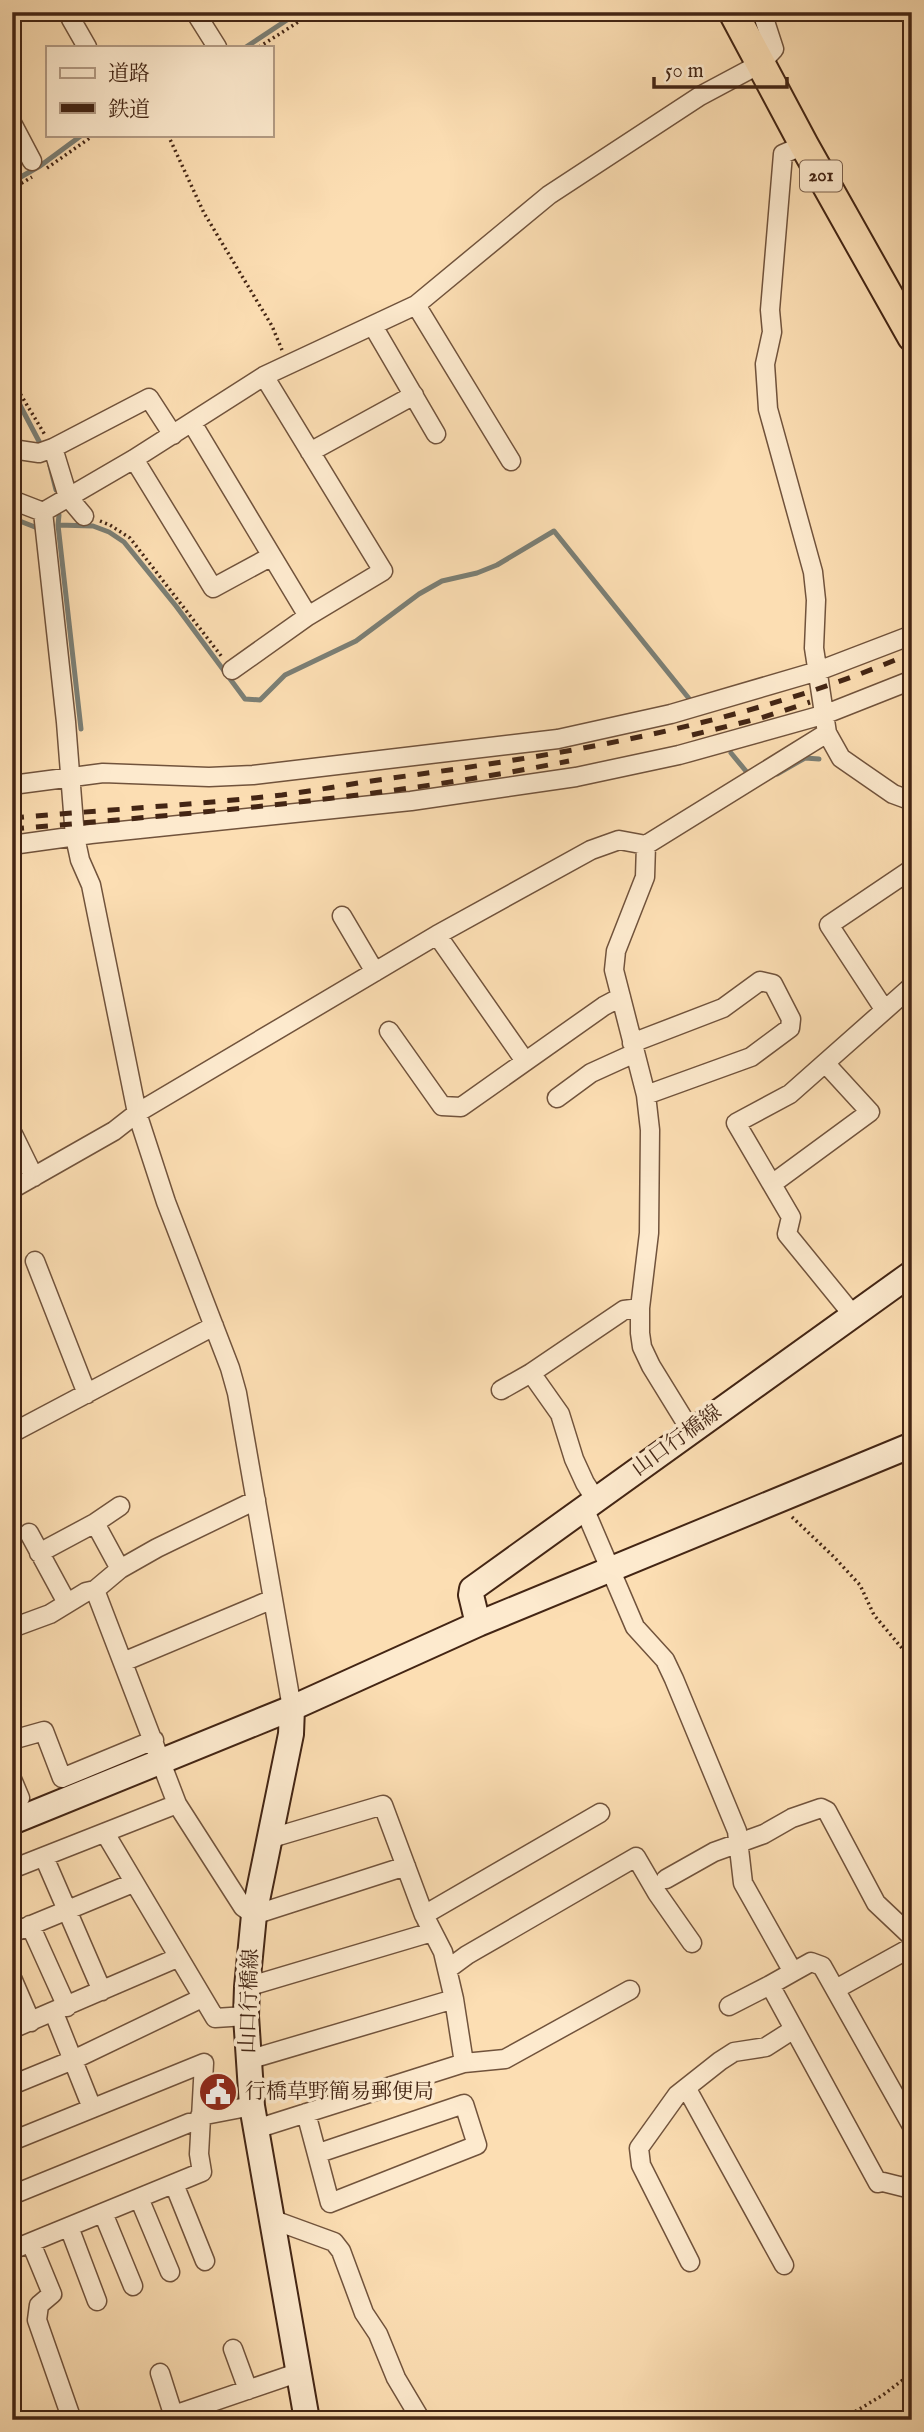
<svg xmlns="http://www.w3.org/2000/svg" width="924" height="2432" viewBox="0 0 924 2432" font-family="'IM FELL English','Noto Serif JP',serif">
<rect width="100%" height="100%" fill="#fcdeb3"/>
<filter id="stains"><feTurbulence type="fractalNoise" baseFrequency=".00286" numOctaves="4"/><feColorMatrix values="0 0 0 0 .2 0 0 0 0 .09 0 0 0 0 .02 0 0 0 .5 -.17"/></filter>
<radialGradient id="worn" r=".72"><stop offset=".6" stop-color="#630" stop-opacity="0"/><stop offset="1" stop-color="#630" stop-opacity=".3"/></radialGradient>
<g fill="none" stroke-linecap="round" stroke-linejoin="round">
<!-- stream -->
<path stroke="#7b7f75" stroke-width="5" d="M246,47L299,12
M12,182L40,166L82,135
M12,390L42,447
M50,466L56,490
M59,515L58,525L93,526L109,532L124,542L176,606L245,699L260,700L285,675L356,641L419,594L442,581L477,573L497,565L554,531L691,701
M12,518L40,529
M58,525L81,729
M731,753L750,776
M777,774L805,758L819,759"/>
<defs>
<path id="minor" d="M82,12L71,19L87,47
M195,12L217,47
M12,123L32,161
M804,145L783,154L770,310L772,332L765,364L768,409L813,572L816,600L814,648L827,733L841,758L893,794L912,801
M416,305L511,461
M373,326L436,434
M192,423L308,616
M53,448L68,497L84,516
M12,449L39,453L53,448L149,398L173,435
M310,452L414,395
M134,459L213,588L272,556
M12,500L43,512
M43,512L66,722L75,837L80,860L91,885L137,1113L166,1202L230,1368L237,1393L292,1708
M43,512L134,459L264,376L416,305L549,195L700,96L760,64L774,49L762,12
M232,670L308,616L383,571L264,376
M12,785L103,773L209,777L253,775L558,739L671,714L818,671L912,635
M12,845L91,834L411,801L576,777L679,755L826,714L912,680
M646,845L645,877L616,951L614,970L646,1095L650,1130L649,1233L640,1308V1333L642,1347L651,1366L691,1431
M342,916L375,972
M437,935L525,1061
M884,1009L829,925L912,869
M389,1031L442,1106L461,1107L604,1006L621,997
M632,1043L723,1008L760,981L773,984L791,1019L790,1028L751,1057L646,1095
M557,1098L591,1073L635,1053
M12,1132L34,1177
M772,1184L870,1112L826,1064
M12,1189L114,1131L137,1113L437,935L591,850L619,840L646,845L827,733
M35,1261L87,1394
M853,1315L787,1234L791,1217L736,1123L790,1094L912,986
M531,1373L560,1414L574,1459L585,1483L596,1500
M501,1390L531,1373L624,1310L640,1308
M12,1433L214,1326
M584,1508L635,1627L665,1660L674,1679L737,1831L743,1883L793,1972L811,1962L822,1966L912,2126
M95,1523L120,1569
M29,1533L67,1603
M39,1553L95,1523L120,1506
M95,1590L177,1804L243,1907L254,1915L406,1866
M12,1628L50,1614L86,1592L95,1590L120,1569L157,1548L256,1500
M123,1662L273,1599
M12,1740L44,1731L62,1778L154,1740
M12,1779L20,1798
M105,1833L215,2018L246,2016
M44,1857L102,1991
M12,1869L177,1804
M666,1879L714,1852L764,1834L792,1818L821,1808L827,1811L876,1903L912,1937
M424,1915L600,1813
M30,1925L67,2007
M12,1933L133,1883
M448,1969L467,1955L636,1857L657,1893L692,1943
M793,1972L770,1985L878,2183L883,2182L903,2187L912,2182
M12,1978L31,2022
M247,1987L432,1932
M836,1989L912,1947
M729,2006L770,1985
M54,2013L92,2108
M12,2029L177,1958
M248,2060L454,1999
M464,2063L505,2059L630,1990
M12,2085L73,2060L202,1998
M687,2089L784,2265
M306,2113L330,2203L477,2145L464,2104L319,2153
M200,2116L252,2106
M256,2129L464,2063L454,1999L443,1952L424,1915L383,1805L268,1839
M12,2141L204,2063L199,2154L202,2172L12,2250
M174,2184L205,2261
M12,2195L189,2123L200,2122
M139,2198L170,2272
M103,2213L133,2286
M271,2219L334,2242L341,2251L364,2313L378,2334L396,2378L421,2420
M69,2227L97,2301
M31,2243L52,2294L39,2305L37,2320L72,2420
M690,2262L641,2165L639,2148L677,2095L720,2061L734,2052L766,2047L794,2029
M233,2349L248,2390
M160,2373L175,2420
M174,2415L297,2373"/>
<path id="secondary" d="M478,1624L471,1595L472,1589L912,1273
M292,1708L291,1734L254,1915L247,1987L246,2016L252,2106L307,2420
M12,1822L292,1708L478,1624L912,1445"/>
<path id="trunk" d="M733,12L804,145L912,337"/>
</defs>
<!-- minor casing -->
<use href="#minor" stroke="#71533c" stroke-width="21"/>
<!-- secondary casing -->
<use href="#secondary" stroke="#432514" stroke-width="28"/>
<!-- trunk casing -->
<use href="#trunk" stroke="#432514" stroke-width="32"/>
<!-- path -->
<path stroke="#432514" stroke-width="3.5" stroke-dasharray="2 3.5" stroke-linecap="butt" d="M259,47L314,12
M168,135L204,213L272,326L282,350
M47,168L94,135
M12,189L32,177
M12,380L45,435
M100,521L110,525L130,538L222,657
M792,1517L834,1557L860,1585L874,1615L912,1660
M841,2420L883,2395L912,2373"/>
<!-- minor -->
<use href="#minor" stroke="#fdeace" stroke-width="18"/>
<!-- secondary -->
<use href="#secondary" stroke="#fdeace" stroke-width="24"/>
<!-- trunk -->
<use href="#trunk" stroke="#fcdeb3" stroke-width="28"/>
<!-- rail -->
<path stroke="#432514" stroke-width="5" stroke-dasharray="12 12" stroke-linecap="butt" d="M692,735L761,718L810,702
M12,818C102,810 193,805 282,795C319,790 355,783 392,778C569,754 747,724 912,653
M12,829C199,813 385,798 569,761"/>
</g>
<!-- icons -->
<defs>
<symbol id="civic-disc" viewBox="-11 -11 22 22"><circle r="9.5" fill="#8f2418" stroke="#fdeace"/><path d="M-.6-6.5H3V-4.5H.6V-3L4-1V1h2V6H-6V1h2V-1L-.6-3ZM-1.2 2.5V6h2.4V2.5Z" fill="#fff"/></symbol>
</defs>
<g fill-rule="evenodd">
<use href="#civic-disc" x="196" y="2070" width="44" height="44"/>
</g>
<g text-anchor="middle" dominant-baseline="central" stroke-width="7" stroke-linejoin="round" paint-order="stroke">
<!-- shield labels -->
<rect fill="#fdeace" stroke="#7b604c" stroke-width="2" x="800" y="160.5" width="42" height="31" rx="5"/>
<g font-size="19" font-weight="bold" fill="#432514">
<text x="821" y="176">201</text>
</g>
<!-- street labels -->
<g font-size="21" fill="#432514" stroke="#fdeace">
<text transform="translate(677 1441) rotate(-36)">山口行橋線</text>
<text transform="translate(250 2001) rotate(-88)">山口行橋線</text>
</g>
<!-- poi labels -->
<g font-size="21" fill="#432514" stroke="#fdeace" text-anchor="start">
<text x="245" y="2092">行橋草野簡易郵便局</text>
</g>
</g>
<!-- margin -->
<rect width="924" height="2432" fill="none" stroke="#fcdeb3" stroke-width="42"/>
<rect x="14" y="14" width="896" height="2404" fill="none" stroke="#432514" stroke-width="3.5"/>
<rect x="21" y="21" width="882" height="2390" fill="none" stroke="#432514" stroke-width="2"/>
<!-- legend -->
<rect x="46" y="46" width="228" height="91" fill="#fdeace" stroke="#b39b84" stroke-width="2"/>
<rect x="60" y="68" width="35" height="10" fill="#fdeace" stroke="#b39b84" stroke-width="2"/>
<text x="108" y="80" font-size="21" fill="#432514">道路</text>
<rect x="60" y="103" width="35" height="10" fill="#432514" stroke="#b39b84" stroke-width="2"/>
<text x="108" y="116" font-size="21" fill="#432514">鉄道</text>
<!-- scale -->
<path d="M654 77v10h133v-10" fill="none" stroke="#432514" stroke-width="3.5"/>
<text x="665" y="77" font-size="21" fill="#432514" stroke="#fdeace" stroke-width="5" paint-order="stroke">50 m</text>
<rect width="100%" height="100%" filter="url(#stains)"/>
<rect width="100%" height="100%" fill="url(#worn)"/>
</svg>
